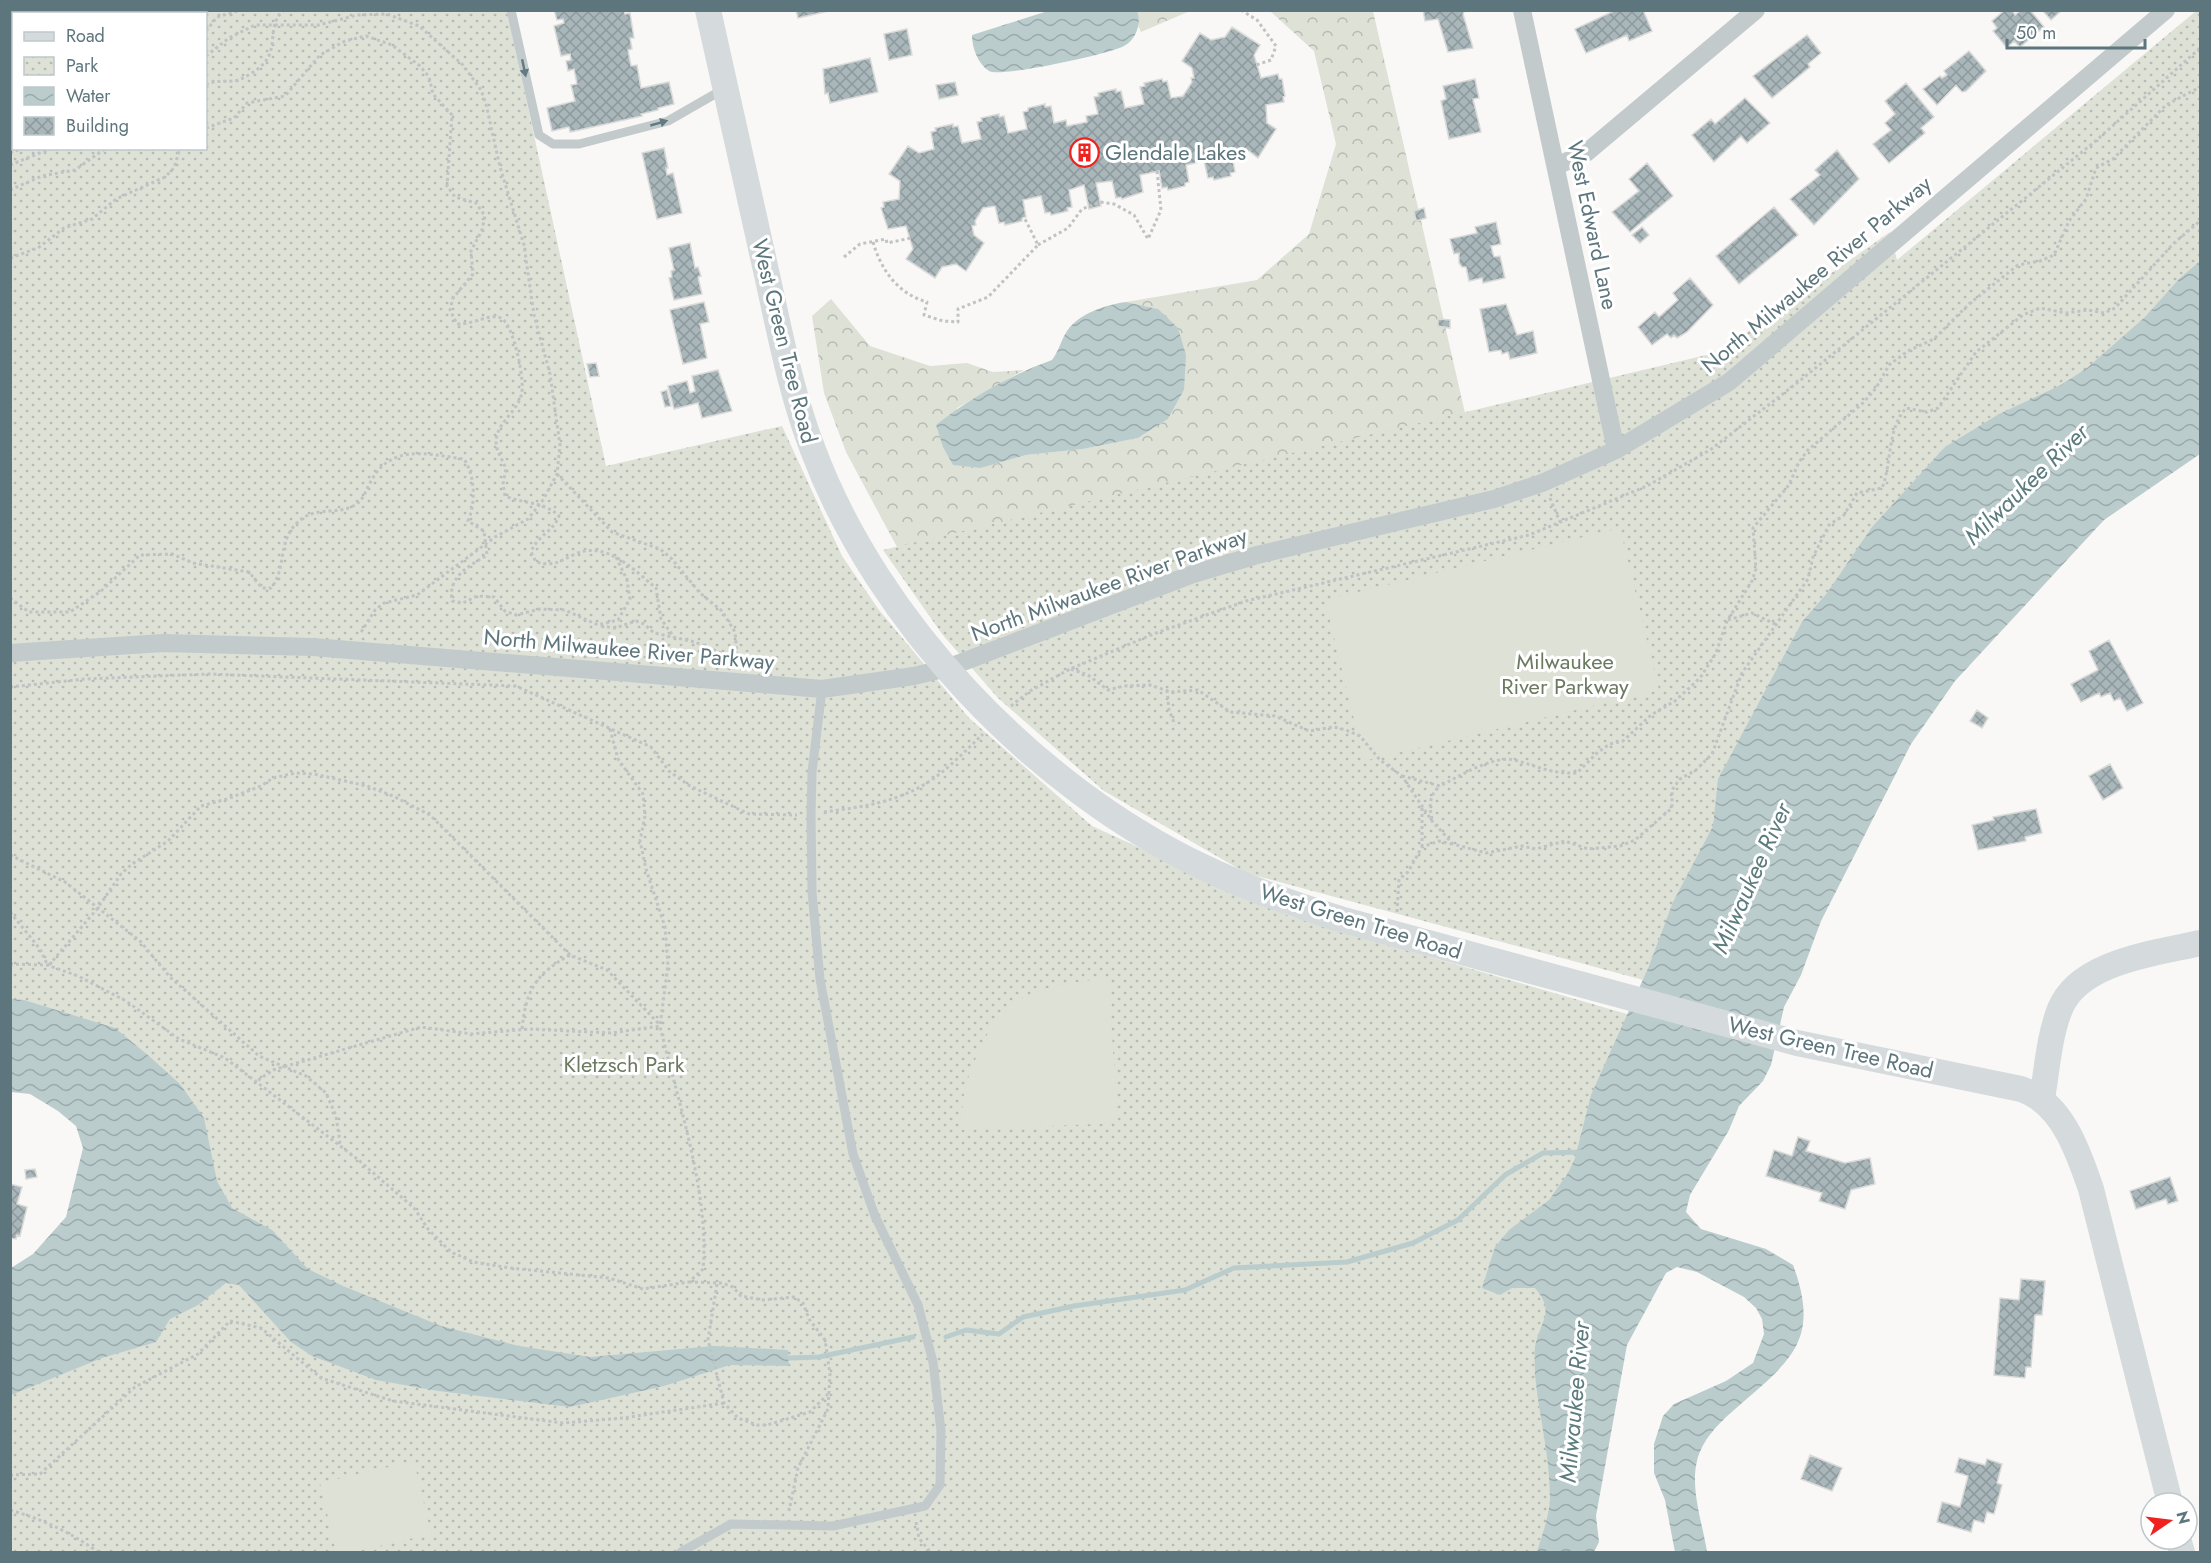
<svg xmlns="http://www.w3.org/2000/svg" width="2211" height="1563" viewBox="0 0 2211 1563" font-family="Jost,sans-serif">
<defs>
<pattern id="forest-crowns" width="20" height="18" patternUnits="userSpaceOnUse" patternTransform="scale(1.5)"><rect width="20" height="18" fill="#dde1d6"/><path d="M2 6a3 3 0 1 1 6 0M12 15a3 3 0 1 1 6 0" fill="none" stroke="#b6bbb3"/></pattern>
<pattern id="park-dots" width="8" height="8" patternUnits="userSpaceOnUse" patternTransform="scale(1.5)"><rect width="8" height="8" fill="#dde1d6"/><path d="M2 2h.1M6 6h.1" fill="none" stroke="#b6bbb3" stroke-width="1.8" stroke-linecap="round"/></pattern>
<pattern id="water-waves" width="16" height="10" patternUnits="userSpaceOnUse" patternTransform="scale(1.5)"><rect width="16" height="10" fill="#bbcccd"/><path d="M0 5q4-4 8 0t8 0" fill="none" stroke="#9baaac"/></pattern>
<pattern id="building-cross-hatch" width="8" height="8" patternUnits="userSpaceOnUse" patternTransform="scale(1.5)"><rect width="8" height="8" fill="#a9b7ba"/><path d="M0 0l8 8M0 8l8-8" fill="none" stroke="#8d999c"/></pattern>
</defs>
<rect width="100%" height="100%" fill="#f9f8f6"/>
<!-- forest -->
<path fill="url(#forest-crowns)" d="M1131,11H1190L1141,32Z
M1270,11H1373L1465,413L897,547L846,452L824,393L812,316L831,299L870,346L930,366L967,363L993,372L1024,370L957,408L981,468L1026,455L1083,449L1138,438L1168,419L1184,390L1158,309L1126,302L1257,280L1309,234L1336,144L1314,51Z"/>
<!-- park -->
<path fill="url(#park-dots)" d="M142,10L507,11L606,466L782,426L842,556L879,610L969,718L1092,826L1289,916L1627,1014L1573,1552H11V1339L146,1167L11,1055V52L13,51L14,148H206V14L134,13Z
M2196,11H2200V373L1647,981L1246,873L1104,791L998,698L942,634L883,550L1719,352L1890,232L1897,260Z"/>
<!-- pitch -->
<path fill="#dde1d6" d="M1620,528L1659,690L1364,761L1325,600Z
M1108,978L1118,1123L961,1130C962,1117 962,1102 965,1089C970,1069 987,1029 1001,1014C1024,988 1075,982 1108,978Z
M414,1461L431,1534L353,1552H336L320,1483Z"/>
<!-- water -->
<path fill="url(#water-waves)" d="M1048,11H1137C1142,22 1136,40 1124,46C1110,54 999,78 989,71C978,64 972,48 972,35Z
M2200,261V454L2104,520L1955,681L1911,744L1821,921L1801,975L1784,1007L1771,1065L1763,1081L1739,1106L1729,1130L1690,1195L1686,1212L1701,1229L1766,1249L1793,1265C1822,1343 1788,1362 1734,1410C1718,1424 1702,1440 1697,1461C1690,1489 1703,1525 1707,1552H1675L1665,1500L1654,1473V1444L1663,1416L1674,1404L1726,1381L1753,1363L1764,1334L1762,1319L1756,1308L1744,1297L1697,1272L1677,1267L1666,1273L1627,1345L1596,1516L1599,1542L1594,1552H1537C1542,1535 1549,1517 1550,1499C1550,1456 1539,1416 1535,1375C1535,1366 1534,1355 1535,1347C1540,1321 1556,1312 1535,1288H1512L1500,1295L1482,1288L1495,1247L1509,1230L1549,1200L1568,1173L1575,1158L1591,1095L1649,966L1673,902L1713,826L1718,779L1802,622L1827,593L1872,527L1945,447L1999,414L2061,385L2087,368L2145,317L2179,279Z
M1126,302L1158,309L1178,328L1186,355L1184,390L1168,419L1138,438L1083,449L1026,455L981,468L953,465L943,447L936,425C971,397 1011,375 1052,360C1059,351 1061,340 1067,331C1079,313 1106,305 1126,302Z
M11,999L24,1000L115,1028L149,1056L180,1084L204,1118L217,1181L232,1208L272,1230L308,1269L343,1286L441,1326L519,1346L590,1357L714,1346L788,1350L789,1366L730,1365L664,1386L570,1407L438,1391L376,1380L312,1356L291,1342L239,1285L226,1283L198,1305L170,1319L156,1342L102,1358L11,1395V1268L33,1254L66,1217L83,1148L76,1126L58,1111L30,1094L11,1092Z"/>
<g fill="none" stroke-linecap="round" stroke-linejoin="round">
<!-- stream -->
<path stroke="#bbcccd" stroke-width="5" d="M946,1337L966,1330L999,1334L1023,1317L1074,1306L1185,1290L1234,1268L1347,1262L1413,1243L1458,1220L1505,1175L1543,1153L1584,1152
M789,1358L819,1357L913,1337"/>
</g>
<!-- building -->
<path fill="url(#building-cross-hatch)" stroke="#dadad8" stroke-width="1.5" d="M554,10H624L625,14L630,13L634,38H630L632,49L628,50L631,66L637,65L641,88L669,82L674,104L658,108V110L641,114L642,116L570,132L569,127L552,131L547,108L575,101L571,85L577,84L574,69L568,71L566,61L571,60L570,54L561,56L554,26L564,23L563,19L557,20Z
M796,10H833L798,18Z
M1423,10H1465L1463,14L1473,48L1448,52L1438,19L1425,21Z
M1616,10H1643L1652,31L1629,41L1627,35L1586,53L1575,29Z
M2005,10H2012L2015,15L2021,10H2030L2044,27L2020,47L2014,41L2007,48L1993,31L1997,28L1992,21Z
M2042,10H2062L2051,20Z
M1232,27L1260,45L1254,55L1261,78L1278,74L1279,79H1282L1285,96L1283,97L1284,102L1266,105L1267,123L1276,129L1258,158L1249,151L1232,155L1235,172L1230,173L1231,176L1214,180L1213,177L1208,178L1204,161L1186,165L1189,182L1185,183V186L1168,190L1167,187L1162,188L1159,171L1140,175L1143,192L1122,199L1121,197L1116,198L1112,181L1096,183L1101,206L1089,209L1084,185L1069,190L1072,207L1067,208L1068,211L1051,215L1050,212L1045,213L1041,196L1023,200L1026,217L1022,218V221L1005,225L1004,222L999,223L995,206L983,208L975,221L976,225L972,226L974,235L984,243L966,271L956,264L942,267L935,278L906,259L913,249L906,226L888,229L881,208L884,207L883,202L899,199L900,181L889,174L908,146L919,153L934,149L931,132L936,131L935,128L953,124V127L958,126L962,143L981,139L977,122L982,121L981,118L999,114V117L1004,116L1008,133L1027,129L1023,112L1028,111V108L1045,104V107L1051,106L1054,123L1066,120L1067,126L1087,122L1086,116L1098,114L1094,97L1099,96L1098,93L1116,89V92L1121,91L1125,108L1144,104L1140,87L1145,86L1144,83L1162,79L1163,82L1167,81L1171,98L1183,96L1192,82L1191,78H1194L1192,68L1182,61L1200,33L1211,40L1225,37Z
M907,29L912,55L889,60L884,34Z
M1807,35L1821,53L1808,64L1810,67L1772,98L1753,76Z
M1969,51L1986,71L1966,91L1962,92L1956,85L1937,105L1923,89L1940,76L1942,78L1947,75L1944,71Z
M870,58L878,92L830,103L828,93L825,94L823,69Z
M1475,79L1479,98L1473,99L1481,132L1449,139L1441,101L1446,99L1443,86Z
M955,82L958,95L939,99L936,85Z
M1906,83L1934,117L1921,128L1925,133L1889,163L1873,144L1891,130L1885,123L1895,114L1885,101Z
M1745,98L1770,123L1747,143L1741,136L1714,162L1692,135L1711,119L1715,124Z
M664,148L668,168H666L667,175L673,173L682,213L657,219L642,153Z
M1837,150L1859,179L1814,225L1790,199L1820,175L1815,170Z
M1647,163L1673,196L1630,232L1612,212L1639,191L1629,179Z
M1774,207L1798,235L1739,284L1716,256Z
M1424,208L1426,218L1416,221L1414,211Z
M1496,222L1501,244L1491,246L1494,257L1500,256L1505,278L1483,283L1482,278L1469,281L1466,267H1462L1459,263V253L1454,254L1450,239L1477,233L1475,227Z
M1642,227L1649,235L1640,243L1632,235Z
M690,243L695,268L698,267L701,276L698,277L702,294L674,300L669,278L672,277L671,271L674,270L669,248Z
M1690,278L1713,305L1687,332L1677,338L1674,335L1671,338L1667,334L1652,345L1638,327L1655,312L1659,317L1678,300L1673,293Z
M704,302L709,322L700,324L707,358L683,364L670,310Z
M1506,304L1517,335L1533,331L1537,353L1510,359L1508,352L1502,354L1501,350L1489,352L1480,309Z
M1438,319L1450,320V328L1438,326Z
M596,363L599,376L590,377L587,364Z
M718,370L732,411L702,418L698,403L674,409L668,386L687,381L690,393L695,391L692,376Z
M667,390L671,406L665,407L661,392Z
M2109,640L2143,703L2127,711L2120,698L2114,701L2110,693L2101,697L2099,693L2081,702L2071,684L2098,670L2089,651Z
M1977,710L1988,718L1982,728L1970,721Z
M2110,764L2123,788L2103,800L2089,776Z
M2036,809L2042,833L2025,837L2026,841L1978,850L1972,825L1994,820L1993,817Z
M1798,1137L1810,1141L1806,1151L1845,1163L1870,1158L1875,1184L1851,1190L1845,1209L1819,1201L1822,1193L1766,1176L1774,1150L1792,1156Z
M35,1169L37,1177L26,1179L25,1170Z
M2170,1177L2178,1201L2168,1204L2166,1199L2136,1209L2130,1191Z
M10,1184L22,1187L17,1204L27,1207L20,1236L17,1235L16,1239L10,1238Z
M2021,1279L2045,1281L2042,1315H2035L2031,1367H2026L2025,1378L1994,1375L2000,1298L2019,1300Z
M1810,1455L1842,1468L1832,1491L1801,1479Z
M1959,1458L1985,1465L1987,1459L2002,1464L1997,1483L2002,1485L1994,1514L1987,1512L1984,1523L1974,1520L1971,1532L1937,1522L1942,1502L1960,1507L1968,1476L1955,1472Z"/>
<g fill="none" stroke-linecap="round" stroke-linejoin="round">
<!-- path -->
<path stroke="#bfc3c4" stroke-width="3" stroke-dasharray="3 3" stroke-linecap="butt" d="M1241,10L1257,20L1276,46L1271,60L1256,65
M206,31L217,17L241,10
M206,56L229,38L255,25H319L357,15L387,14L419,26L463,65L481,90L486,104L500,167L524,245L534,315L550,374L560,445L557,474L543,500L528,519L495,537L417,595L384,603L375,610L360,634
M206,85C214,80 223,82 233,81C241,81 260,69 265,62C278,47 267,23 284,10
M206,128L234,118L247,103L285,96L320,55L345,41L366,36L392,45L420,66L429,77L433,94L452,115L447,186L455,197L476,203L485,216L482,230L471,251L473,274L453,298L450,310L457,324C472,325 490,313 501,318C514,325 526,383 521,396C517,410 501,421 497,435C493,449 502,457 506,469L503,484L505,496C523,504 544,501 559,516C554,531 537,536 531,552L536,562C554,567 560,561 575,554C606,540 634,570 656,588L661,619L674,637
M10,153L23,148
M10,165L52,148
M10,190L42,176L75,170L106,148
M873,242C881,270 898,294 927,302L924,315L943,321L958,322V309L988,297L1038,245L1024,217
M1038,245L1068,228L1082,209L1100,202L1114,204L1134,215L1148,239L1161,210L1157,171
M844,257L860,244L886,239L887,243L911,238
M10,258L38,248L64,228L92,219L116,199L165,177L174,168L180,148
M557,474L612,532L660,549L671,558L700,593L722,611L735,632L738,665
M1550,498L1560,522
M10,598L29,612H70L101,591L140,555L172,554L193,563L249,572L262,588H271C286,571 278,543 295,525C313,505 333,515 351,507C363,502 364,494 370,483C390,443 427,454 464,459C475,475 476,503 468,521L484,531L487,555C468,567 448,576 452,601L463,603L477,596L494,597L505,611L516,615L540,609L565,610L598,625L618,620L630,599L627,580L616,557
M1728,620L1752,613L1777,625
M601,626L615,628L636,621L644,624L654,633L695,642L726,655L730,663
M1071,669L1088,675L1108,690L1124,686L1150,685L1171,692L1198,690L1230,712L1275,716L1309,731L1334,727L1346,730L1360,736L1380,760L1402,776L1432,821L1453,844L1486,853L1522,846L1536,849L1565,841L1588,849L1620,846L1635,840L1672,808V790L1680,779L1696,770L1712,754L1742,673L1808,579L1813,557L1829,525L1844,515L1857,493L1882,488C1892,463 1887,429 1906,408L1927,412L1938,408L1976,352L2023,315L2040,308L2066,313L2088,310L2104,313L2115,308L2174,243L2200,221
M10,687L85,679L208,674L516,686L651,747L669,771L690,786L749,814L797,815
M1167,690L1169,710L1175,725
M1011,706L1030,691L1070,669L1156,633L1246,601L1529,535L1647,486L1710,450L1797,383L2098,139L2200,48
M610,729L618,759L643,794L645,816L640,841L646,869L665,927L668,965L660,1026
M1402,776L1440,786C1458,777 1493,755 1514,760C1538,766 1550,774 1577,773L1598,752L1610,744L1623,741L1651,715L1675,701L1700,678L1716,653L1727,621L1752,581L1756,569L1753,528L1789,485L1799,462L1808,450L1864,402L1876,388L1889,365L1908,351L1934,339L1969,304L2018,265L2040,261L2054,255L2069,221L2086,199L2096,168L2113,159L2166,105L2200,87
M824,812C854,808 886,804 914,790C940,778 962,754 983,734
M1432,819C1429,806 1429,795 1440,786
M1422,847V807
M10,855L65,882L140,941L170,977L259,1056L306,1076L326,1093L336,1116L340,1143
M10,912L40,949L47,964
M1397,912L1399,879L1408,872L1422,847L1439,841L1452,844
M10,964L47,965L78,976L126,1001L179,1039L225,1058L356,1158L414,1208L428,1229L451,1252L473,1262L510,1268L609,1278L643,1289L689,1282L703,1269C710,1195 677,1099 660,1026L611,1033L529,1029L472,1034L421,1027L273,1070L257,1081
M49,965L97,909L121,874L132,864L168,841L201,806L227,799L261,786L273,778L295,773L314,774L367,786L393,796L430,815L570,955
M522,1029C526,991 535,974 570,955L607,970L660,1025
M689,1282L722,1283L733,1287L741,1296L763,1300L794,1297L803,1303L809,1319L825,1340L830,1374L828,1409L798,1468L789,1511
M717,1284L708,1340L724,1403L738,1418L757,1425H767L810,1412L828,1394
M10,1475L40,1474L135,1387L198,1354L230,1321L261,1328L321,1378L393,1401L563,1423L623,1418L724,1403
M10,1510C44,1520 70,1532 98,1552
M916,1522L919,1538L930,1552"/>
<!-- lane -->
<path stroke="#c3cacc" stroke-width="9" d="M511,10L539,135L553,144H579L668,121L722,90
M681,1552L731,1524L833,1526L925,1506L940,1485L941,1431L933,1362L918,1305L875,1216L853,1154L820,979L812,892L811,814L812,772L822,689"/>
<!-- street -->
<path stroke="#c3cacc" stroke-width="18" d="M1522,10L1616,450
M1556,166L1586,153L1756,10
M10,653L163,643L313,647L822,689L914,676L947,668L1193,574L1257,555L1494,499L1542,483L1616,450L1729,382L2166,10"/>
<!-- secondary -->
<path stroke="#d5dbdd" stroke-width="26" d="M708,10C727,96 746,181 765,266C779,328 790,390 813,450C878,623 1034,786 1201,866C1246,888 1292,904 1340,919L1797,1043L2021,1089C2062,1103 2078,1151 2091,1189L2170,1503
M2042,1099C2047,1070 2049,1036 2060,1009C2079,961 2157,953 2200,943
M2178,1539L2182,1552"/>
<!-- primary -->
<path stroke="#d5dbdd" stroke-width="28" d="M88,14L96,10
M10,38H14"/>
</g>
<!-- one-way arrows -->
<defs><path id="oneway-solid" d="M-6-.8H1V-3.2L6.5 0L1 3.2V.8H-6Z" transform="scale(1.5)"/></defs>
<g fill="#627a81">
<use href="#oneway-solid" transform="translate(524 68) rotate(78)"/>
<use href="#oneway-solid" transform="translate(659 123) rotate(-16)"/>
</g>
<!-- icons -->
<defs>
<symbol id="building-ring" viewBox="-11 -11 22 22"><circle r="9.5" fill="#fff" stroke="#f0221f" stroke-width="1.5"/><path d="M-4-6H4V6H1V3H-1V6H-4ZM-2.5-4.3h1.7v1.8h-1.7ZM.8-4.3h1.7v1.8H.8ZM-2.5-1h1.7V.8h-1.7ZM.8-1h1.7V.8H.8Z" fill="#f0221f"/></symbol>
</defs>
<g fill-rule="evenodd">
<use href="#building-ring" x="1068" y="136" width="33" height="33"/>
</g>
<g text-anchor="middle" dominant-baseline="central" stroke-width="6" stroke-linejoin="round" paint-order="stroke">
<!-- poi labels -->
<g font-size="22" fill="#5d767d" stroke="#fff" text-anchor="start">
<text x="1105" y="152">Glendale Lakes</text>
</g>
<!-- street labels -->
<g font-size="22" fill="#5d767d" stroke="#fff">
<text transform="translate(1593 225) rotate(78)">West Edward Lane</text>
<text transform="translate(1816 274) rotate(-40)">North Milwaukee River Parkway</text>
<text transform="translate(785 341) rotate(76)">West Green Tree Road</text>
<text transform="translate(1109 584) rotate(-20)">North Milwaukee River Parkway</text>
<text transform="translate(629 649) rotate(5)">North Milwaukee River Parkway</text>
<text transform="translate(1361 921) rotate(17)">West Green Tree Road</text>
<text transform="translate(1831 1047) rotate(13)">West Green Tree Road</text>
</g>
<!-- park labels -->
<g font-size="22" fill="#6b7a61" stroke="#fff">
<text x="1565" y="661">Milwaukee<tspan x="1565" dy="25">River Parkway</tspan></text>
<text x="624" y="1064">Kletzsch Park</text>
</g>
<!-- water labels -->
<g font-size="24" font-style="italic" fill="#5c7c7d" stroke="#fff">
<text transform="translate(2026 484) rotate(-44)">Milwaukee River</text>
<text transform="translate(1751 878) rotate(-66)">Milwaukee River</text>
<text transform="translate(1574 1402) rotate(-85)">Milwaukee River</text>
</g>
</g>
<!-- border -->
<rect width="2211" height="1563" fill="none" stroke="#5d767d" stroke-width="24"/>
<!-- legend -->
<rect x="12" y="12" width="195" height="138" fill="#ffffff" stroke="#bec8cb" stroke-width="1.5"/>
<rect x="24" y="32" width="30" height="9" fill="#d5dbdd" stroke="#bec8cb" stroke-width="1.5"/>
<text x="66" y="42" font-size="18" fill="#5d767d">Road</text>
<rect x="24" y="57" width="30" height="18" fill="url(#park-dots)" stroke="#bec8cb" stroke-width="1.5"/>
<text x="66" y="72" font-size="18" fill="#5d767d">Park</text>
<rect x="24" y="87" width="30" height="18" fill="url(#water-waves)" stroke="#bec8cb" stroke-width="1.5"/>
<text x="66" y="102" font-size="18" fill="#5d767d">Water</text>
<rect x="24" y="117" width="30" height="18" fill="url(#building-cross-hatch)" stroke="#bec8cb" stroke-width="1.5"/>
<text x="66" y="132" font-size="18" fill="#5d767d">Building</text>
<!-- north arrow -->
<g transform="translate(2169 1521) rotate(76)"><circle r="28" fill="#ffffff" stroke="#bec8cb" stroke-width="1.5"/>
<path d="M0-4.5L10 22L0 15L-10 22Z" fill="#f0221f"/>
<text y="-9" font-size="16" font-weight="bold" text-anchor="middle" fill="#5d767d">N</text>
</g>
<!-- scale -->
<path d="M2007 39v9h138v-9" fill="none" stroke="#5d767d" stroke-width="3"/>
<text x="2016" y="39" font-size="18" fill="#5d767d" stroke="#ffffff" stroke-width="4.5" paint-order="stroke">50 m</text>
</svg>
